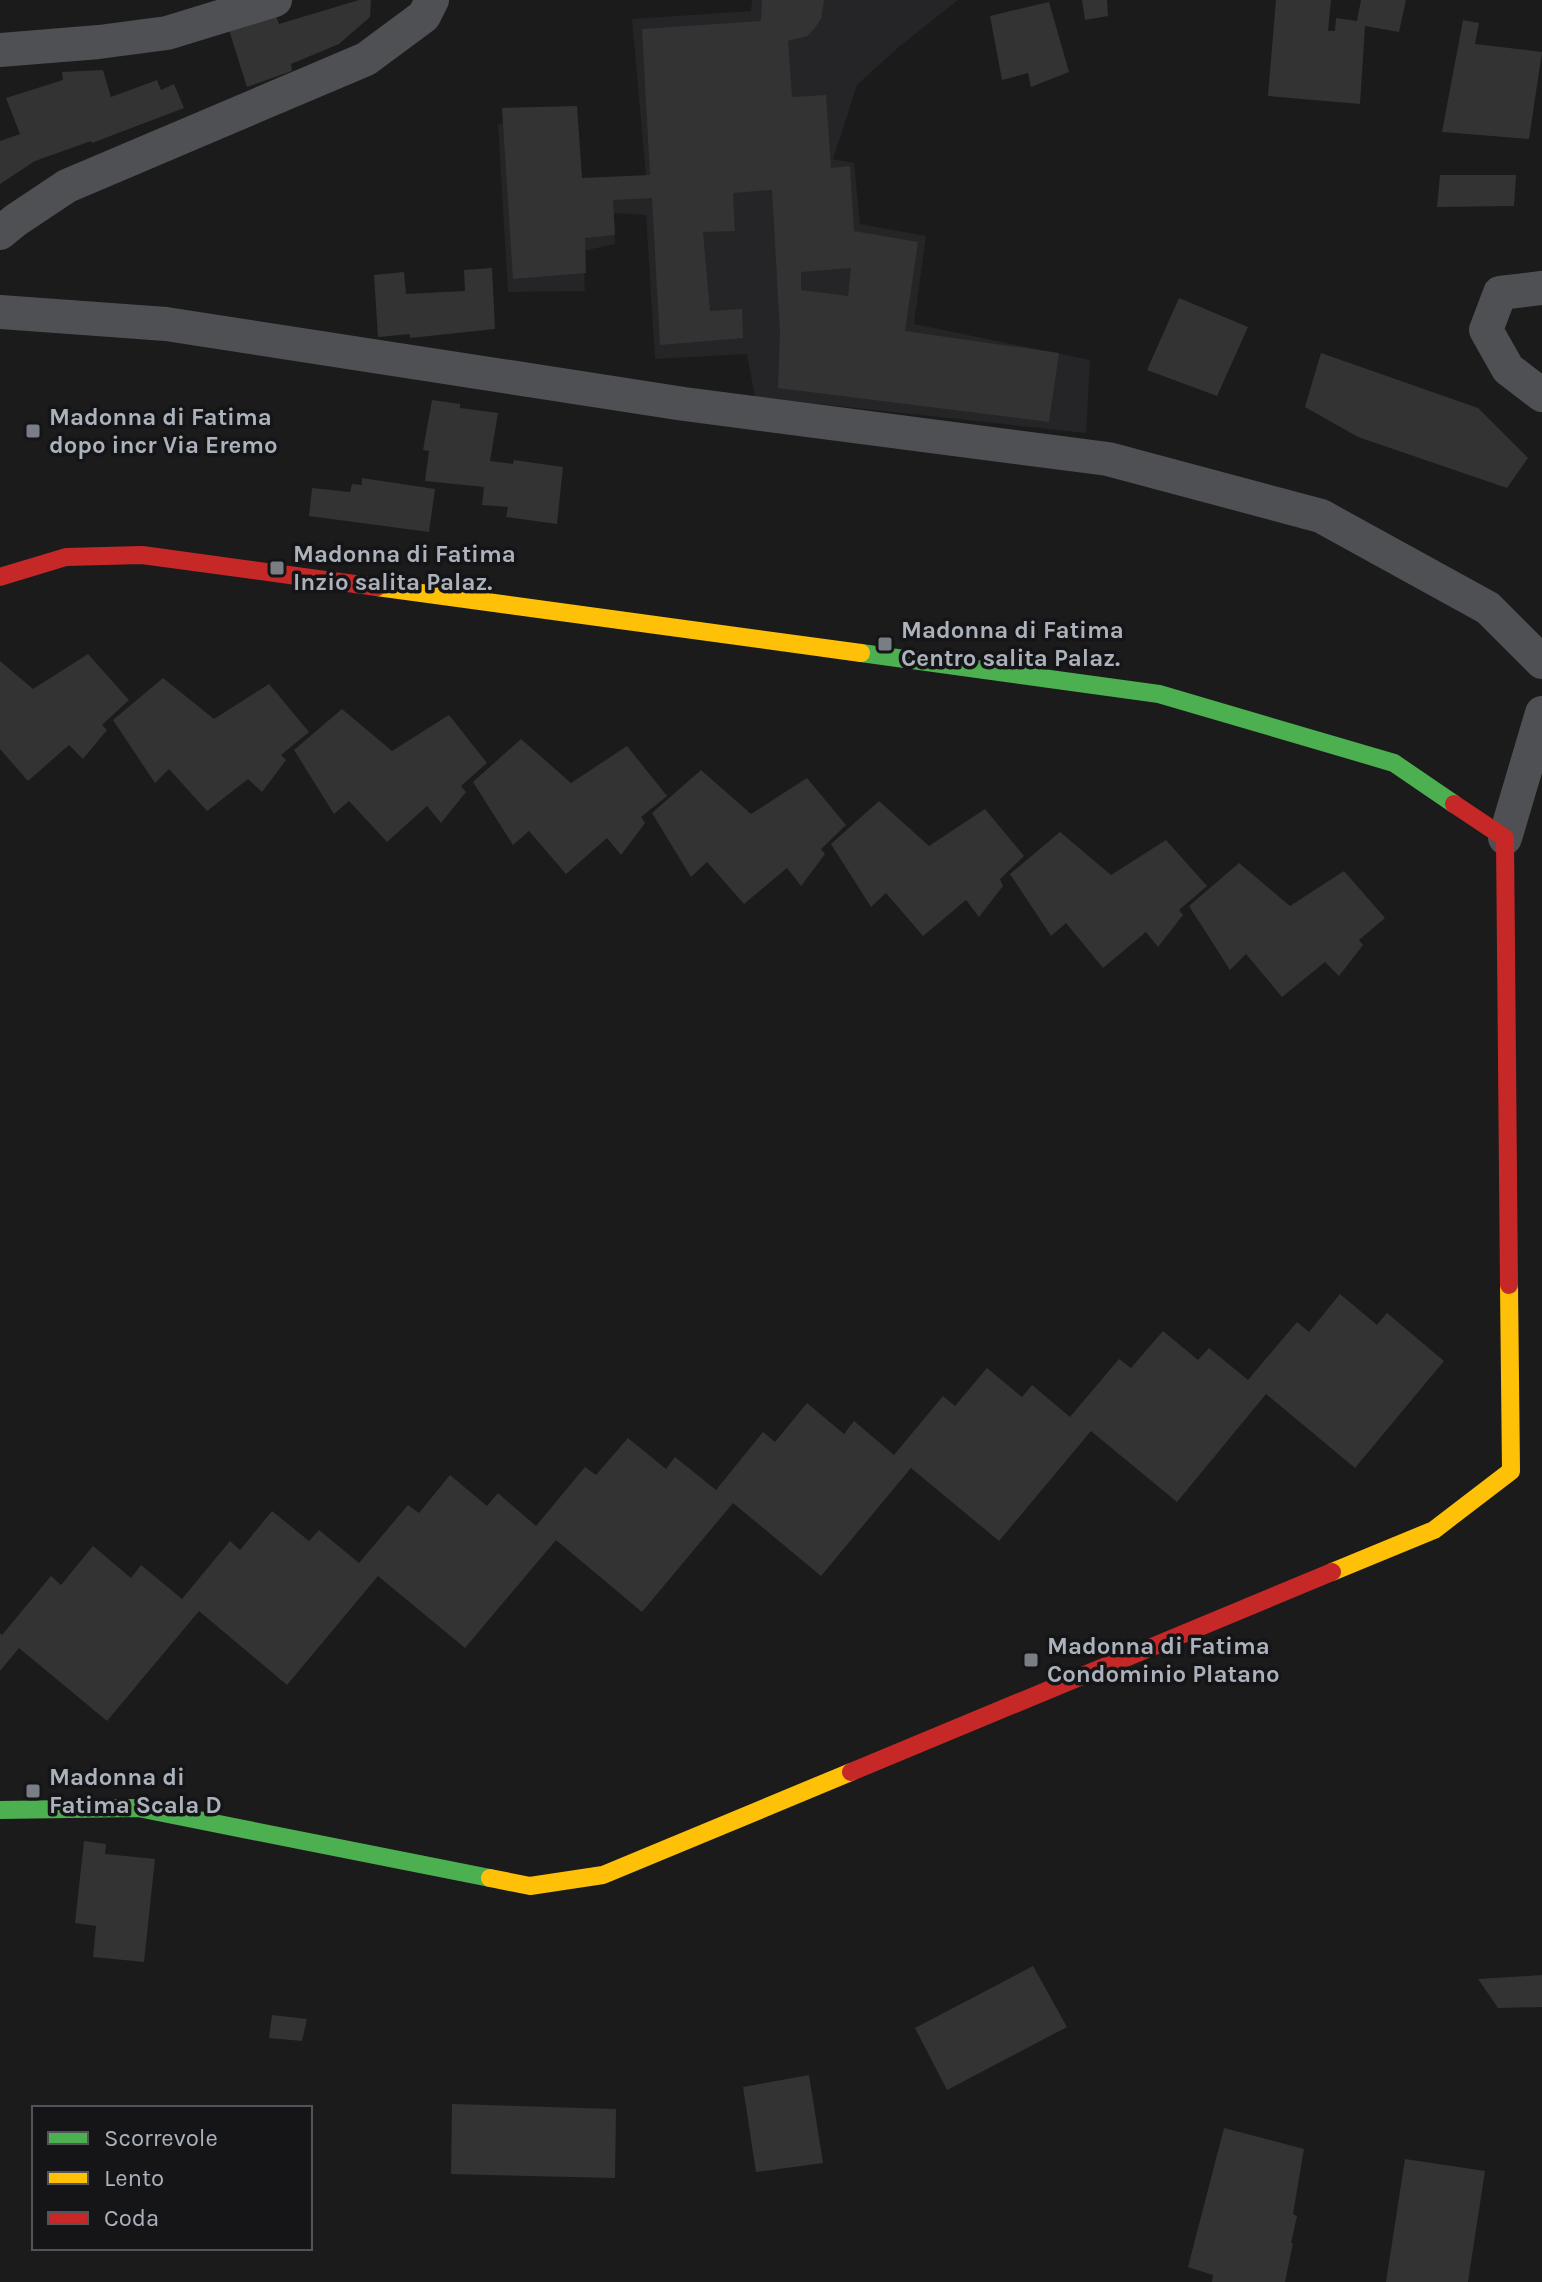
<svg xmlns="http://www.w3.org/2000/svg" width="1542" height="2282" viewBox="0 0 1542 2282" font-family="Karla,sans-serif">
<rect width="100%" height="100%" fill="#1b1b1b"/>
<!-- built -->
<path fill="#252527" d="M752,0H958L900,46L857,85L833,159L854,163L860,224L926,236L914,324L1090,360L1086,433L755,397L747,354L655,359L646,215L614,213L615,244L583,251L585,291L508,292L498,124L577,117L583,191L647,187L632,19L751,11Z"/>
<!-- building -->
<path fill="#333" fill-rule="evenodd" d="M359,0H371L370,17L339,44L291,64L292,71L247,87L229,30L276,16L279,24Z
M762,0H824L821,19L814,29L807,36L788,41L792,97L826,95L831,168L850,166L854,231L918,242L905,331L1059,353L1049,422L778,388L780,332L772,190L733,193L735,231L703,232L710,311L742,309L743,338L660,345L652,198L613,200L615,235L585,238L586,273L513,279L502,108L577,106L582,178L650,175L642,29L761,21ZM851,268L848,296L801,290V272Z
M1082,0H1107L1108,16L1085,20Z
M1276,0H1331L1328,31H1335L1336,18L1357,21L1361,0H1406L1399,32L1365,26L1360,104L1268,96Z
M1049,2L1069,72L1031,87L1028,73L1002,80L990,16Z
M1463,20L1479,23L1475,44L1542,52L1529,139L1442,132Z
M103,70L111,97L157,80L161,90L174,84L184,108L92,143L91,141L35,161L0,184V141L20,134L6,98L63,80L62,72Z
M1440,175H1516L1514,206L1437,207Z
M492,268L495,329L410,338V334L378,337L374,275L404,272L406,294L465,291L464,270Z
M1179,298L1248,327L1217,396L1147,370Z
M1321,353L1478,408L1528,458L1507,488L1358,437L1305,407Z
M432,400L460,404V408L498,413L490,461L513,464L514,460L563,467L557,524L506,517L508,507L482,505L484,487L425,481L429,451L423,450Z
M362,478L435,489L429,532L309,516L312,488L350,492L352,484L362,485Z
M88,654L129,700L102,725L107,730L83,759L69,745L28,781L0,749V661L33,689Z
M163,678L214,719L269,684L309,732L281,755L286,760L262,792L248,779L207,811L169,769L155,783L113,720Z
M342,709L392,751L449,715L487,763L461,786L466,792L441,823L427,806L387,842L349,801L334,814L294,750Z
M521,739L571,783L627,746L667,796L641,817L645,823L621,855L607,838L566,874L529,831L513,845L473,782Z
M701,770L751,814L807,778L846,825L821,849L825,854L801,886L787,868L744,904L707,862L691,877L652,813Z
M879,801L929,846L985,809L1024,856L1000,879L1003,886L979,917L966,900L923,936L886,893L871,907L831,844Z
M1060,832L1111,875L1166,840L1207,886L1179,910L1183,915L1158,947L1146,932L1103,968L1066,923L1051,936L1010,874Z
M1239,863L1290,906L1344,871L1385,918L1359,940L1363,945L1339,976L1325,962L1282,997L1246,954L1230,970L1189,906Z
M1340,1294L1377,1325L1387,1313L1444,1361L1355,1468L1266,1394L1177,1502L1091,1431L999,1541L911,1468L821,1576L733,1503L642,1612L556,1540L465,1648L378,1576L287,1685L199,1611L107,1721L19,1648L0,1671V1633L2,1635L51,1576L61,1585L93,1546L131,1578L141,1565L182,1599L230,1541L240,1550L272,1511L309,1541L319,1530L359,1563L408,1505L419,1513L450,1475L487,1506L498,1493L536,1526L585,1467L596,1475L628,1438L666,1469L675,1457L716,1490L763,1432L775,1442L807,1403L844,1434L854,1421L894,1455L943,1396L955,1406L987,1368L1022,1397L1032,1385L1070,1417L1119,1359L1131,1368L1163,1331L1198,1360L1209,1348L1248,1380L1297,1322L1309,1332Z
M84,1841L106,1844L105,1854L155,1859L144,1962L93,1957L96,1926L75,1923Z
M1033,1966L1067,2027L947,2090L915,2028Z
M1542,1975V2007L1498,2008L1478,1979Z
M272,2015L307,2019L302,2041L269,2038Z
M809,2075L823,2163L756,2172L743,2087Z
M452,2104L616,2109L615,2178L451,2174Z
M1224,2128L1304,2149L1293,2214L1297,2216L1291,2243H1293L1285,2282H1212L1213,2275L1188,2267Z
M1405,2159L1485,2171L1468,2282H1386Z"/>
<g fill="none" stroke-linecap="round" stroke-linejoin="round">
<!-- street -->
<path stroke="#4e5054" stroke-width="34" d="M0,50L99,42L167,33L275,0
M0,233L16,220L67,186L366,59L424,16L432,0
M1542,288L1500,293L1486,330L1508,369L1542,395
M0,312L166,324L684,404L1108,459L1321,516L1488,608L1542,662
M1505,838L1542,713"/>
<!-- fast -->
<path stroke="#4caf50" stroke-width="18" d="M861,653L1159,694L1394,763L1454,804
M0,1810L138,1808L490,1878"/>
<!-- slow -->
<path stroke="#ffc107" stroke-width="18" d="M377,587L861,653
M1332,1572L1434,1530L1511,1471L1509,1285
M490,1878L530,1886L603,1875L851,1772"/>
<!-- jam -->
<path stroke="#c62828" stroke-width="18" d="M0,577L66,557L142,555L377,587
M1454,804L1505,838L1509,1285
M851,1772L1332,1572"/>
</g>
<!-- markers -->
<g fill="#797d84" stroke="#151517" stroke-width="3">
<rect x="25" y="423" width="16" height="16" rx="4"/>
<rect x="269" y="560" width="16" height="16" rx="4"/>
<rect x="877" y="636" width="16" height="16" rx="4"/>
<rect x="1023" y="1652" width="16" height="16" rx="4"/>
<rect x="25" y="1783" width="16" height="16" rx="4"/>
</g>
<g text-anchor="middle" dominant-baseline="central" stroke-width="7" stroke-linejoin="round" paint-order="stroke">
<!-- poi labels -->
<g font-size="24" font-weight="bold" fill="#abb2bc" stroke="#151517" text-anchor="start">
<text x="49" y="417">Madonna di Fatima<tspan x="49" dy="28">dopo incr Via Eremo</tspan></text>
<text x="293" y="554">Madonna di Fatima<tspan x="293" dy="28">Inzio salita Palaz.</tspan></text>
<text x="901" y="630">Madonna di Fatima<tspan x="901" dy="28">Centro salita Palaz.</tspan></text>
<text x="1047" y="1646">Madonna di Fatima<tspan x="1047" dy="28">Condominio Platano</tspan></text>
<text x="49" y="1777">Madonna di<tspan x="49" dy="28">Fatima Scala D</tspan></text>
</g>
</g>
<!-- legend -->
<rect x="32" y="2106" width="280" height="144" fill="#151517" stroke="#515459" stroke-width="2"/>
<rect x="48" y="2132" width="40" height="12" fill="#4caf50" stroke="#515459" stroke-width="2"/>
<text x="104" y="2146" font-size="24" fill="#abb2bc">Scorrevole</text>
<rect x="48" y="2172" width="40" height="12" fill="#ffc107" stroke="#515459" stroke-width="2"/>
<text x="104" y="2186" font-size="24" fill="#abb2bc">Lento</text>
<rect x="48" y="2212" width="40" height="12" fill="#c62828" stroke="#515459" stroke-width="2"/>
<text x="104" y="2226" font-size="24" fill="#abb2bc">Coda</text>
</svg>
